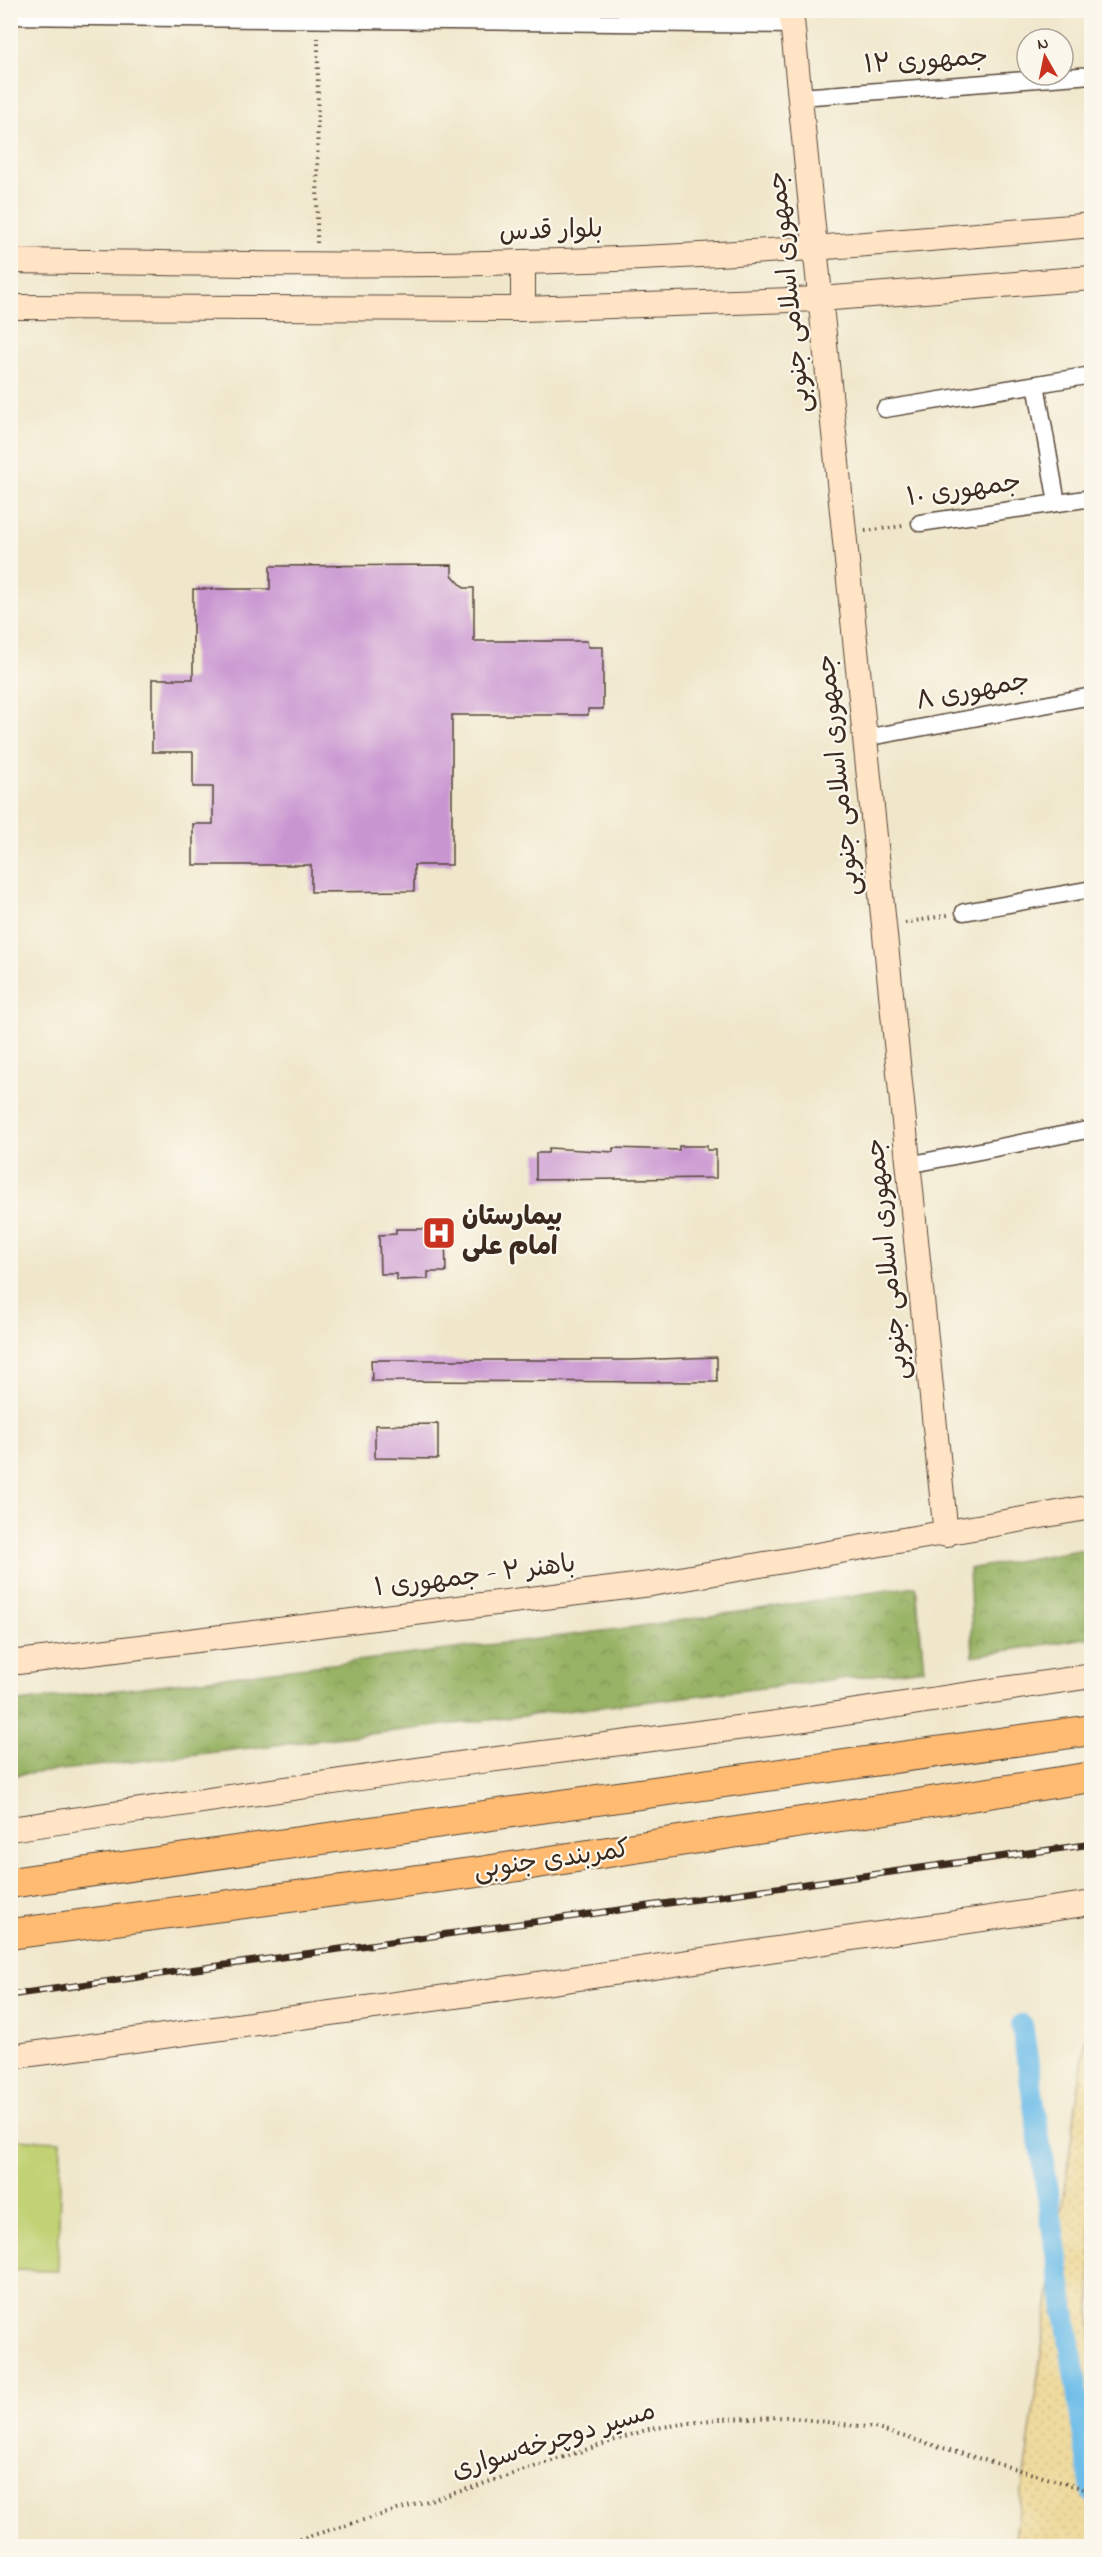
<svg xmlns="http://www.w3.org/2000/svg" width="1102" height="2557" viewBox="0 0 1102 2557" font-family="'Indie Flower','Playpen Sans Arabic',sans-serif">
<defs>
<pattern id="forest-crowns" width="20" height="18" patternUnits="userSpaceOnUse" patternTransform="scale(1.5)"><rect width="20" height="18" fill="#98b365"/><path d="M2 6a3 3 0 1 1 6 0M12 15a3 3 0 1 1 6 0" fill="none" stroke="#7d9253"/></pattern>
<pattern id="sand-dots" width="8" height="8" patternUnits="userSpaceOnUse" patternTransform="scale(1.5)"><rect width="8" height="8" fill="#eeda9e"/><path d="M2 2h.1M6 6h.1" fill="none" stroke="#cdbb88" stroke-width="1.8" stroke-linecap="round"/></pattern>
</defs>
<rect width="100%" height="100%" fill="#fbf7ec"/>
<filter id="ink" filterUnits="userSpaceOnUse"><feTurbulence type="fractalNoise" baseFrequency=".0167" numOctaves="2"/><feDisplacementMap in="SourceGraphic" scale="12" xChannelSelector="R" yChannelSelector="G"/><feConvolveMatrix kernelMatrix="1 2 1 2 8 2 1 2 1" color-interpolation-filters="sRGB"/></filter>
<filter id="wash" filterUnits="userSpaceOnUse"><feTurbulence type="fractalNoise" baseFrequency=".008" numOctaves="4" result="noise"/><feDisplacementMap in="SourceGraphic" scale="24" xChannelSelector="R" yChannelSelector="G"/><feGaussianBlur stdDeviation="1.35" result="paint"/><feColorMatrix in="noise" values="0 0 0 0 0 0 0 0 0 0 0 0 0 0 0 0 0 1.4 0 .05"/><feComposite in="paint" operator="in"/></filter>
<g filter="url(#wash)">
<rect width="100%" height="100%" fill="#f0e7cb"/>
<!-- forest -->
<path fill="url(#forest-crowns)" stroke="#6a6e42" stroke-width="1.5" d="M1091,1548V1637L973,1656L969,1569Z
M916,1586L924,1669L11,1776V1703L628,1628Z"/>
<!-- sand -->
<path fill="url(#sand-dots)" stroke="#94825e" stroke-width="1.5" d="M1091,2001V2546H1014Z"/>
<!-- park -->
<path fill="#c1d173" stroke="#7e7e48" stroke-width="1.5" d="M11,2139L61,2141L58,2271L11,2270Z"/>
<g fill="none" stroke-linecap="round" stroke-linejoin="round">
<!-- canal -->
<path stroke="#6ebde9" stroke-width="22" d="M1022,2025L1092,2491"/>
</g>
<g id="blocks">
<!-- building -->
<path fill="#c995d1" d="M452,565V575L464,588H474V641H587L588,647H603V709H588V715H452V865H414V891L311,892V865H193V824H213V787H193V752H152V679H193V589H270V566Z
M679,1146H707V1150H716V1178L536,1180V1153H548L549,1148L613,1152V1148L679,1150Z
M396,1229H430V1235H445L446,1272H428V1279L397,1280V1274H380L379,1235L396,1234Z
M717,1357V1382L372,1381L371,1360H630Z
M438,1424V1459L375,1458V1425Z"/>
</g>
</g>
<g filter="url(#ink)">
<use href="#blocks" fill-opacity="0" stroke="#564638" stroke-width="1.5"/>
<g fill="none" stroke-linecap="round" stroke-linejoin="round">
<defs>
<path id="street" d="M10,16L792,25
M800,97L1092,75
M1036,384L1057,503
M885,409L1092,375
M920,523L1092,498
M865,738L1092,696
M964,912L1092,889
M908,1165L1092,1129"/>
<path id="secondary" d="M791,10L946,1535
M10,261C181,263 351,267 522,262C712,258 902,242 1092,225
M10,307L523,309L820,299L1092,278
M523,309V262
M10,1663L651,1584L1092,1507
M10,1829L450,1765L784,1722L1092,1676
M10,2057L469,1994L1092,1903"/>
<path id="highway" d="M10,1883L1092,1730
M10,1934L486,1871L1092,1777"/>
</defs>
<!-- street casing -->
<use href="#street" stroke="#564638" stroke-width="19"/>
<!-- secondary casing -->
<use href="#secondary" stroke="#564638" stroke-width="26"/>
<!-- highway casing -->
<use href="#highway" stroke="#564638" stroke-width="32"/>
<!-- path -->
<path stroke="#564638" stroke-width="4" stroke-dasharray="1.5 4.5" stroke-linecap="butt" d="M317,243L318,38
M865,531L903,526
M905,923L948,915
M276,2546L461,2491L649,2429L718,2419L786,2417L874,2428L1092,2491"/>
<!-- street -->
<use href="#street" stroke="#fff" stroke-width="16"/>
<!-- secondary -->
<use href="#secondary" stroke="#ffe4c6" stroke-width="24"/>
<!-- highway -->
<use href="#highway" stroke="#ffbb71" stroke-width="30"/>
<defs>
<path id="rail" d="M10,1995L1092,1844"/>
</defs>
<!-- rail casing -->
<use href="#rail" stroke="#3b2a1e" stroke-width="7"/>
<!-- rail -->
<use href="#rail" stroke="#fbf7ec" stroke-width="4.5" stroke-dasharray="14" stroke-linecap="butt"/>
</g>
</g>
<!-- icons -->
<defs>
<symbol id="hospital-square" viewBox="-11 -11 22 22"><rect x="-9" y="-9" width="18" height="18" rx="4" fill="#c8321e" stroke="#fbf7ec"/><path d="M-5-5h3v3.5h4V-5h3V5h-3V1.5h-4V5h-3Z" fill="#fff"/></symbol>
</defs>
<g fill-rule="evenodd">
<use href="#hospital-square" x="420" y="1214" width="38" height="38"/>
</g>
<g text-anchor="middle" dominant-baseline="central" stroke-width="4.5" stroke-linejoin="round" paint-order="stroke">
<!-- street labels -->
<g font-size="26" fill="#3b2a1e" stroke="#fbf7ec">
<text transform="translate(926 62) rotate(-4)">جمهوری ۱۲</text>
<text transform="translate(551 232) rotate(-2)">بلوار قدس</text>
<text transform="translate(791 292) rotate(-96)">جمهوری اسلامی جنوبی</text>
<text transform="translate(964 491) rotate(-8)">جمهوری ۱۰</text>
<text transform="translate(973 692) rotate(-11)">جمهوری ۸</text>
<text transform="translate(840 775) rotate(-96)">جمهوری اسلامی جنوبی</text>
<text transform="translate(889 1259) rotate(-96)">جمهوری اسلامی جنوبی</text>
<text transform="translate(475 1577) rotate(-7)">باهنر ۲ - جمهوری ۱</text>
<text transform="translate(552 1861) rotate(-8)">کمربندی جنوبی</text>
<text transform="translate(554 2442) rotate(-17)">مسیر دوچرخه‌سواری</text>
</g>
<!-- poi labels -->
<g font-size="26" font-weight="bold" fill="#3b2a1e" stroke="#fbf7ec" text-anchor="start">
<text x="462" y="1218">بیمارستان<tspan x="462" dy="30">امام علی</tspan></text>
</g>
</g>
<!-- margin -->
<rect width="1102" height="2557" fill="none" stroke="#fbf7ec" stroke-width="36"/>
<!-- north arrow -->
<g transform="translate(1045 57) rotate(351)"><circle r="28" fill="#fbf7ec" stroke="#aea59a" stroke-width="1.5"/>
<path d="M0-4.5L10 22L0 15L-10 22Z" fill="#c8321e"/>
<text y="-9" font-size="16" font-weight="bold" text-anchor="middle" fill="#3b2a1e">N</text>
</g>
</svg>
